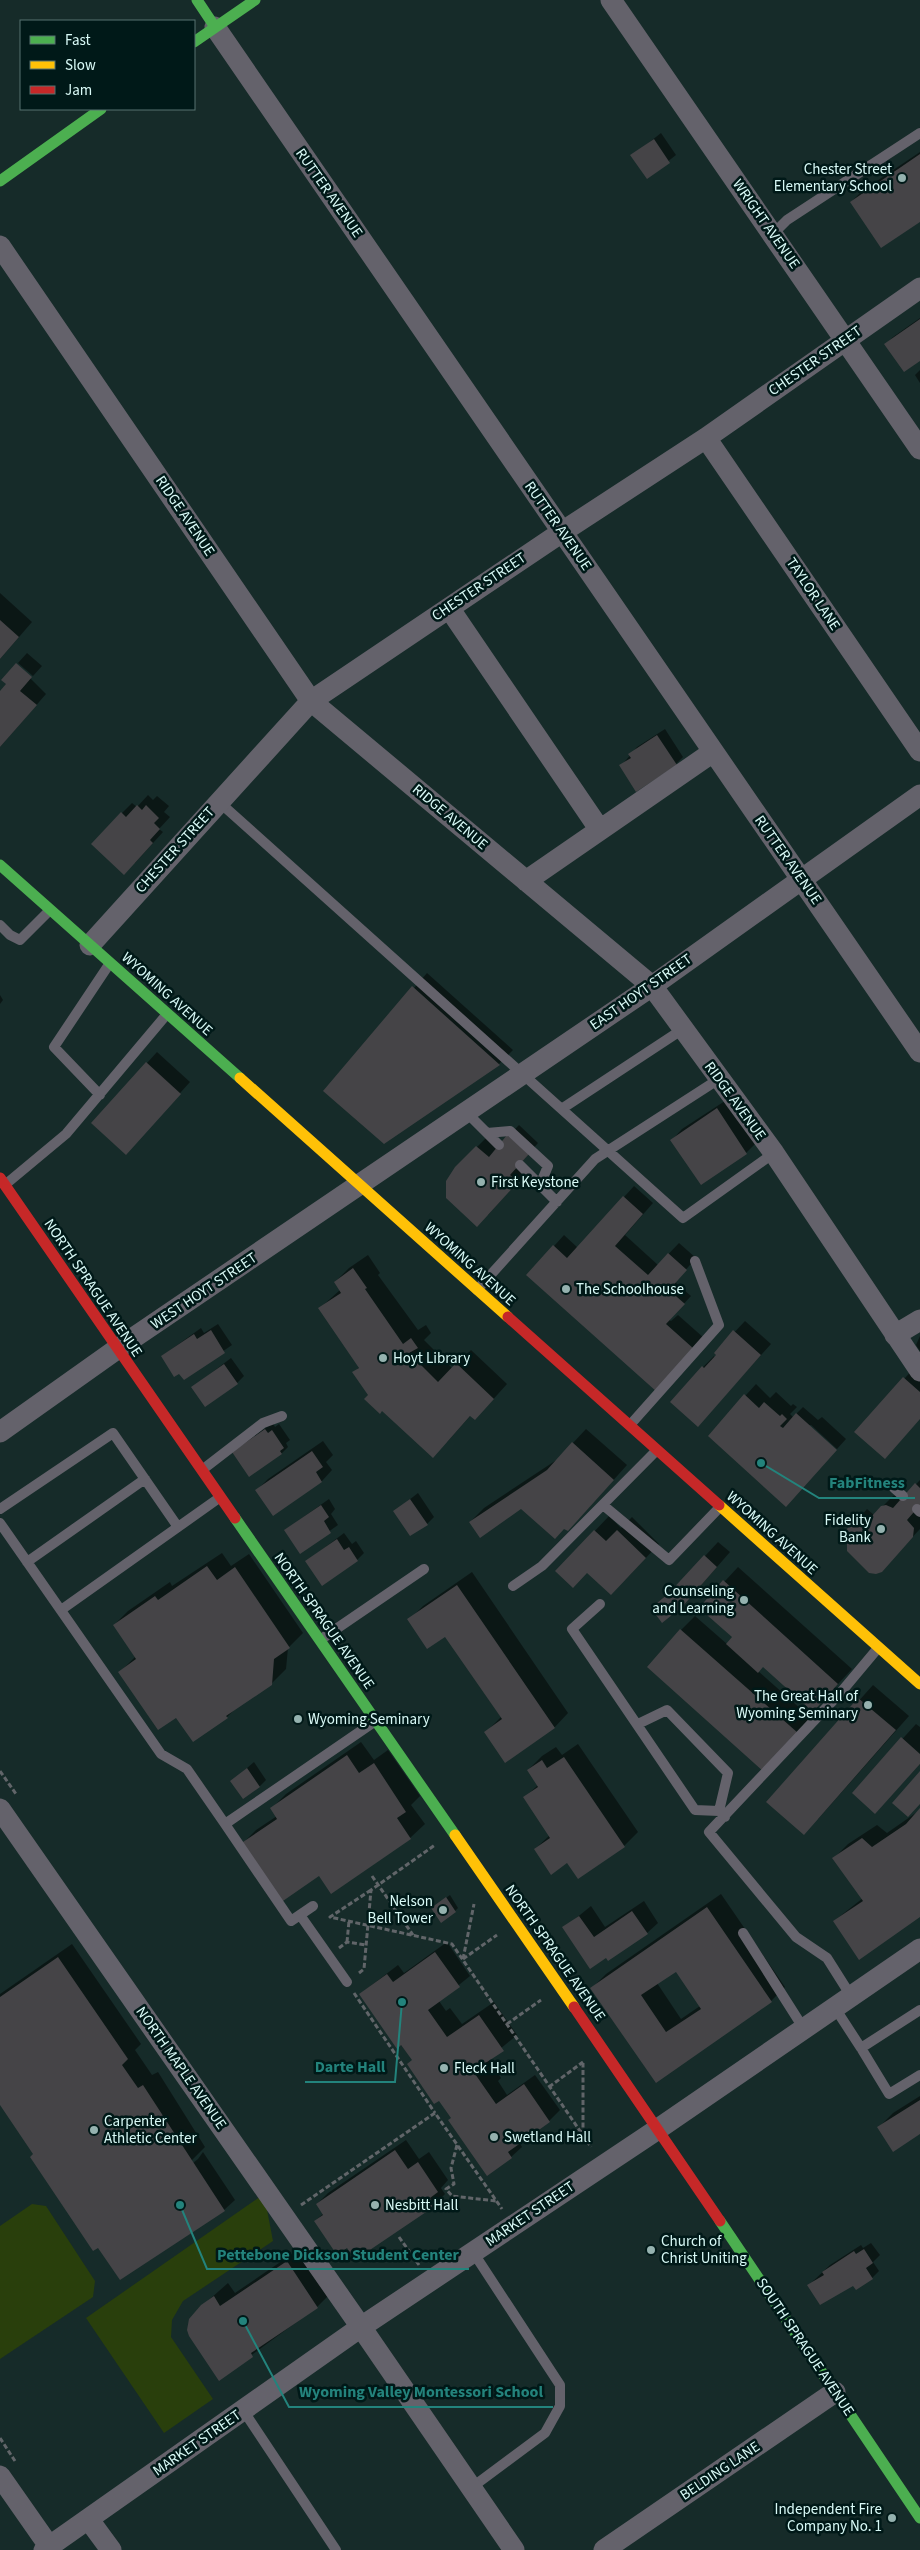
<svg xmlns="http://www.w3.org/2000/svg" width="920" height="2550" viewBox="0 0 920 2550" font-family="'Source Sans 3',sans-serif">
<rect width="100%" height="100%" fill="#162b29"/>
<!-- green -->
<path fill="#293f0c" d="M264,2194L273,2241L183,2301L172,2320L171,2337L213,2399L164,2433L86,2318Z
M32,2204L46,2206L95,2281L93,2297L0,2359V2226Z"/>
<!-- shadow -->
<path fill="#0007" fill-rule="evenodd" d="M661,133L676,155L647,178L632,156Z
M920,152V220L851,202L862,191Z
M920,318V360L886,344L893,337Z
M920,370V383L915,375Z
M0,593L32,622L0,659Z
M27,653L42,666L33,676L18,663Z
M16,664L46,694L0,747V693L8,684Z
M665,729L683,757L676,764L621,766L637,747Z
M148,795L153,800L157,796L169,806L164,812L170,817L159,829L163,832L135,863L122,813L132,803L137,807Z
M427,973L513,1050L499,1064L384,1143L325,1091Z
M0,995L3,1000L0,1004Z
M157,1052L190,1082L136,1142L147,1063Z
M728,1099L757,1142L746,1153L672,1140L682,1129Z
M519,1125L538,1143L520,1164L527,1171L488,1215L456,1168L488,1136L499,1146Z
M634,1186L653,1203L625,1235L658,1265L679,1243L696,1258L675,1282L691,1296L669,1320L671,1321L678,1315L704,1338L667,1379L528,1275L564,1235L578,1248Z
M368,1255L380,1273L378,1275L418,1330L426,1325L431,1333L424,1340L453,1369L471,1350L507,1384L489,1404L471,1415L447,1442L369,1395L354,1373L360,1366L320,1308L340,1290L335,1282L349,1268Z
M745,1321L771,1344L708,1414L672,1402L703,1367L714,1356L715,1358L718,1355L715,1353Z
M218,1324L232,1345L184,1378L162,1356L201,1328L204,1333Z
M920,1336V1351L916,1345Z
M231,1358L244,1376L237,1383L193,1387Z
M915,1367L920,1372V1419L856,1432Z
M756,1384L770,1398L776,1392L791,1406L793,1404L797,1407L790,1414L793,1417L803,1407L818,1420L822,1417L846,1439L837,1449L811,1425L709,1436Z
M273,1423L275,1427L279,1424L290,1440L286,1443L288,1447L281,1454L241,1445Z
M586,1429L627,1465L582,1515L565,1528L522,1508L470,1522L484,1508L558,1459Z
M323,1441L333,1455L326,1462L332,1470L322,1481L273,1514L257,1490L268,1479Z
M920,1480V1505L917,1509L920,1512V1529L890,1561L848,1530L867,1509L874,1515L893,1496L897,1495L904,1497Z
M418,1493L434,1517L427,1524L395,1511Z
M329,1499L335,1509L331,1514L338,1525L300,1552L285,1530Z
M609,1516L621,1528L632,1517L659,1544L625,1580L588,1571H557Z
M344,1533L352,1544L356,1541L364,1553L357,1560L307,1561Z
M718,1542L730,1552L696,1591L652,1608L680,1583Z
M222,1553L231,1566L249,1554L303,1633L288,1648L286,1669L271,1684L238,1706L227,1717L176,1716L120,1672L135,1657L114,1625L128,1611L170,1582L172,1586Z
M738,1567L852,1669L827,1696L764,1665L758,1671L811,1718L778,1756L681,1630L695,1616L727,1644L734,1637L700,1608Z
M472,1572L568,1713L554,1728L486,1732L501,1717L445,1635L409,1620L423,1606Z
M873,1685L909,1716L818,1819L768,1802Z
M916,1724L920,1727V1764L875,1813L854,1792Z
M361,1742L374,1760L388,1750L420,1796L411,1805L425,1824L410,1838L332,1892L319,1874L242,1844L256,1830L277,1816L272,1808L286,1794Z
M578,1744L638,1832L624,1846L567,1862L535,1849L550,1835L524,1798L538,1785L528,1770L542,1756L556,1747L562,1755Z
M254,1762L266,1780L259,1787L232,1781Z
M920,1810V1915L834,1921L863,1898L834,1858L848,1844L877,1825L887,1833Z
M721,1894L785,1987L771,2001L656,2081L592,1988L606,1974ZM676,1970L700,2006L681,2019L657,1983Z
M450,1895L458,1908L455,1911L432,1908Z
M644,1901L658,1923L647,1933L609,1959L564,1928L591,1906L605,1927Z
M447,1942L470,1976L439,2001L446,2011L450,2008L462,2024L494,2002L517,2035L488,2059L501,2078L498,2081L507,2095L535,2075L560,2110L549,2121L519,2142L522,2147L511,2157L452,2117L413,2060L360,1994L398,1965L404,1973Z
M72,1944L141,2044L135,2050L152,2075L158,2072L205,2147L191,2161L193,2163L198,2159L203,2152L235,2200L224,2210L34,2154L0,2103V1994Z
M920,2096V2133L879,2127L893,2113Z
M406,2140L419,2159L429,2152L448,2180L441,2188L445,2194L434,2205L356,2258L347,2247L315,2221L324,2213L317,2204L328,2193Z
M871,2243L880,2255L873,2262L879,2271L872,2278L854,2284L809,2285L830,2265L861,2245L863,2248Z
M301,2248L331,2293L317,2307L219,2379L202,2306L228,2283L235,2293Z"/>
<!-- building -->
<path fill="#454447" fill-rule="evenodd" d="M654,139L670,163L647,179L630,155Z
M920,154V222L881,248L850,202Z
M920,319V361L904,372L884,344Z
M0,620L19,637L0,659Z
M16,663L32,677L20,691L37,705L0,747V691L6,684L1,680Z
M657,735L677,765L636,792L619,765L631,758L628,754Z
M137,805L142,810L146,805L159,818L154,823L160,829L150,840L153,843L124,875L91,844L121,812L126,817Z
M412,986L500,1065L384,1144L323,1091Z
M146,1062L181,1094L126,1155L91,1123Z
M717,1108L747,1154L701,1185L670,1140Z
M507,1135L529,1154L510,1175L518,1182L477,1227L446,1198V1181L455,1167L476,1146L489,1157Z
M623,1196L643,1214L615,1246L648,1275L668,1253L687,1270L669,1290L685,1304L666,1324L694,1349L657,1392L526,1275L553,1245L567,1258Z
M353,1268L367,1288L365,1289L403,1344L411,1338L418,1348L409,1353L438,1382L456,1363L494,1399L475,1420L470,1416L433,1458L382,1411L380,1414L364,1399L368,1395L352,1372L359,1368L318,1308L341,1293L334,1282Z
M211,1330L225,1353L184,1380L179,1374L174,1377L161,1356L194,1334L197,1339Z
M733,1330L761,1355L698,1427L670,1402L702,1366L704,1368L716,1355L714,1353Z
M224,1364L238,1384L205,1407L191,1387Z
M903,1377L920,1392V1419L885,1459L854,1432Z
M744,1394L759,1408L764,1402L780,1416L782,1414L787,1419L780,1426L783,1428L796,1413L837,1450L786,1507L708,1436Z
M265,1429L268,1433L272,1430L284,1448L280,1451L282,1454L249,1477L232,1452Z
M572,1442L614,1480L568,1531L564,1529L555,1539L521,1509L480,1538L469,1522L547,1470Z
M312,1451L323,1467L316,1472L322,1482L273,1516L255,1490Z
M915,1483L920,1488V1505L907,1520L914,1528L913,1537L882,1572L876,1574L869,1573L847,1551V1544L853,1537L846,1530L856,1519L863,1526L881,1506L886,1505L893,1508Z
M410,1499L428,1525L410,1536L393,1511Z
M321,1505L329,1517L324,1521L331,1533L300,1554L284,1530Z
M594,1530L606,1541L617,1530L646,1558L611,1595L587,1573L573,1588L555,1571Z
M337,1539L344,1550L349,1547L358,1561L322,1586L305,1561Z
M704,1555L717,1567L682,1607L662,1623L651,1608L669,1593Z
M207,1566L217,1580L235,1567L290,1648L274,1659L272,1685L226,1716L228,1718L193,1742L176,1718L158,1730L118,1672L136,1659L113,1625L155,1596L158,1600Z
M723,1580L838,1684L813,1712L763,1667L758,1673L726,1644L732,1637L699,1608Z
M457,1585L555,1728L505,1763L484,1732L502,1719L445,1637L427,1649L407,1619Z
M680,1629L798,1733L764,1772L647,1667Z
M858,1698L896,1730L804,1835L766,1802Z
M901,1737L920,1754V1764L875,1814L852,1793Z
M347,1755L359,1773L374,1763L406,1812L397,1818L411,1839L331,1894L319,1876L280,1903L240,1844L277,1819L270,1808Z
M564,1757L625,1847L578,1879L567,1863L551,1875L534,1849L550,1838L523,1797L538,1787L527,1770L542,1760L547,1768Z
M247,1768L260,1787L243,1799L230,1781Z
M920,1771V1804L908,1817L892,1803Z
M920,1808V1917L859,1960L833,1921L863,1901L832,1858L862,1838L872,1847L906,1824Z
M446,1897L456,1912L441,1923L431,1908Z
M707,1907L772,2002L656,2083L590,1988ZM676,1972L701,2009L666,2032L641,1995Z
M632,1911L648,1934L608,1961L606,1958L590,1969L562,1927L579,1916L594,1937Z
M435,1952L460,1987L428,2010L447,2037L479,2015L504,2051L473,2071L496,2104L524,2084L550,2122L508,2152L512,2158L487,2176L448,2120L451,2118L439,2101L434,2104L407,2064L412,2060L401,2045L397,2049L359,1994L387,1974L393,1982Z
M58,1957L128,2059L122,2065L138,2088L143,2085L225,2211L120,2280L98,2248L93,2251L30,2157L33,2154L0,2105V1997Z
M920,2100V2134L893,2152L877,2127Z
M395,2150L408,2169L418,2162L438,2192L430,2198L435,2206L355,2260L347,2248L337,2255L314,2221L323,2215L316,2204Z
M864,2249L873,2263L866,2268L873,2279L856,2290L853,2286L820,2305L807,2285L824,2275L822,2272L854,2251L856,2254Z
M287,2261L318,2308L251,2353L253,2357L219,2381L189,2336L187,2330L189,2319L201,2305L214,2296L220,2306Z"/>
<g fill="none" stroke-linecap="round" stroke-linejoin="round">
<!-- path -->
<path stroke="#616569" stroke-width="3" stroke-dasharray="5 2.5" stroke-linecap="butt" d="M0,1771L16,1794
M372,1876L413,1935
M371,1890L330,1917L452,1944L591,2147
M347,1942L349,1921
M339,1948L347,1942L366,1945
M463,1959L474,1904
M463,1959L497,1935
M359,1973L364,1969L371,1890L435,1845
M354,1993L435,2113
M507,2024L541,2000
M549,2087L583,2062
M583,2135V2063
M457,2145L451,2168L454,2184L446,2189L452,2196L496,2201
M301,2205L435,2113L502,2209
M399,2237L419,2265
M0,2438L15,2461"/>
<!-- lane -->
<path stroke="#64626b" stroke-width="10" d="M773,234L787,220L920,133
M218,801L683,1218L774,1153
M0,925L10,935L20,940L50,910
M100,1095L54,1047L110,963
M563,1108L683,1029
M466,1112L499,1145
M487,1133L510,1131L548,1166L540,1185
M520,1165L557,1202
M6,1184L66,1134L167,1014
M477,1290L595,1159L719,1079
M630,1425L719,1325L695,1261
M202,1470L263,1423L282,1416
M894,1488L903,1496
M603,1505L669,1560L720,1507
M0,1509L113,1433L178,1527
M917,1509L920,1512
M0,1523L161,1754L187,1769L225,1824
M27,1562L145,1479
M513,1586L542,1566L656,1451
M600,1604L572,1629L695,1810L719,1811L725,1817
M61,1610L219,1498
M320,1640L424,1569
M638,1724L667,1710L728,1773L719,1811
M313,1906L291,1921L225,1824L374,1722
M300,1915L347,1982
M743,1933L804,2029
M851,1996L827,1958L796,1937L709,1832L842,1691L878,1648
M835,2008L861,2048L920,2010
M861,2048L889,2094L920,2075
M243,2410L336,2550
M471,2488L545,2433L560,2406V2385L473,2252"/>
<!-- street -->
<path stroke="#64626b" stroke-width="21" d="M611,0L920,449
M215,27L920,1052
M0,246L311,701L652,986L774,1153L920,1371
M706,438L920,751
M449,608L600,830
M526,881L713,752
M90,945L311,701L562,532L706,438L920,288
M895,1335L920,1320
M0,1432L117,1349L652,986L920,795
M0,1809L361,2327L514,2550
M0,2476L49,2546
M89,2520L111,2550
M44,2550L361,2327L658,2129L920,1949
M604,2550L835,2392"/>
<!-- fast -->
<path stroke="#4caf50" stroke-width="11" d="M197,0L215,27
M194,42L255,0
M0,181L101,109
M0,865L240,1078
M235,1518L455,1835
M720,2221L920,2518"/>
<!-- slow -->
<path stroke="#ffc107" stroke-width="11" d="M240,1078L508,1317
M719,1505L920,1684
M455,1835L574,2007"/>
<!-- jam -->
<path stroke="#c62828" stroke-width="11" d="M0,1178L235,1518
M508,1317L719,1505
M574,2007L720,2221"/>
</g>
<!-- markers -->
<g fill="#95b2af" stroke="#001918" stroke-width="2">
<circle cx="902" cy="178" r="5"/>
<circle cx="481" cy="1182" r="5"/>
<circle cx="566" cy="1289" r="5"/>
<circle cx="383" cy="1358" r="5"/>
<circle cx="881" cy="1529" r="5"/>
<circle cx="744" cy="1600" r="5"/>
<circle cx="868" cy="1705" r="5"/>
<circle cx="298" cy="1719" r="5"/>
<circle cx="443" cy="1910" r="5"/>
<circle cx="444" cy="2068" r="5"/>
<circle cx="94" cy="2130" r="5"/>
<circle cx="494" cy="2137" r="5"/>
<circle cx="375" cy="2205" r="5"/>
<circle cx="651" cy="2250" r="5"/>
<circle cx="892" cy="2518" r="5"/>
</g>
<g text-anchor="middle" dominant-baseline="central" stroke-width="5" stroke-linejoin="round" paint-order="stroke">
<!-- poi labels -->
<g font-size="15" fill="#d9faf7" stroke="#001918" text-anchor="start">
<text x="892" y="169" text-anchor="end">Chester Street<tspan x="892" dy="17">Elementary School</tspan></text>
<text x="491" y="1182">First Keystone</text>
<text x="576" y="1289">The Schoolhouse</text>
<text x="393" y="1358">Hoyt Library</text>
<text x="871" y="1520" text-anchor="end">Fidelity<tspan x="871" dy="17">Bank</tspan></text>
<text x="734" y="1591" text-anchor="end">Counseling<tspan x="734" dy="17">and Learning</tspan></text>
<text x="858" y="1696" text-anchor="end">The Great Hall of<tspan x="858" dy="17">Wyoming Seminary</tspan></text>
<text x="308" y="1719">Wyoming Seminary</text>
<text x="433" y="1901" text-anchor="end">Nelson<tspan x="433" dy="17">Bell Tower</tspan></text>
<text x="454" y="2068">Fleck Hall</text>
<text x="104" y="2121">Carpenter<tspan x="104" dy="17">Athletic Center</tspan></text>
<text x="504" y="2137">Swetland Hall</text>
<text x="385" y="2205">Nesbitt Hall</text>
<text x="661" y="2241">Church of<tspan x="661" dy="17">Christ Uniting</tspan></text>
<text x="882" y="2509" text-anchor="end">Independent Fire<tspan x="882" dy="17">Company No. 1</tspan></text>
</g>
<!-- street labels -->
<g font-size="15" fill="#d9faf7" stroke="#001918">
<text transform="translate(329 193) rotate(55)">RUTTER AVENUE</text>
<text transform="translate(766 224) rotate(55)">WRIGHT AVENUE</text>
<text transform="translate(815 361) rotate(-35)">CHESTER STREET</text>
<text transform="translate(185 516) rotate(56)">RIDGE AVENUE</text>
<text transform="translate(558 526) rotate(55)">RUTTER AVENUE</text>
<text transform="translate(479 587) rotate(-34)">CHESTER STREET</text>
<text transform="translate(813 594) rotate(56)">TAYLOR LANE</text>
<text transform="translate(450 817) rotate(40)">RIDGE AVENUE</text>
<text transform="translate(175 850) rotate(-48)">CHESTER STREET</text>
<text transform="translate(788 860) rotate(55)">RUTTER AVENUE</text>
<text transform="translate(641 992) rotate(-35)">EAST HOYT STREET</text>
<text transform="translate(167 994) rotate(42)">WYOMING AVENUE</text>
<text transform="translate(735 1101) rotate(54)">RIDGE AVENUE</text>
<text transform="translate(470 1264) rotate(42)">WYOMING AVENUE</text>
<text transform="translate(93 1288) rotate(56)">NORTH SPRAGUE AVENUE</text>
<text transform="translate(204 1291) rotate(-34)">WEST HOYT STREET</text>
<text transform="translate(772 1533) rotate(42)">WYOMING AVENUE</text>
<text transform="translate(324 1621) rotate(55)">NORTH SPRAGUE AVENUE</text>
<text transform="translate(555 1953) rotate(55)">NORTH SPRAGUE AVENUE</text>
<text transform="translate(181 2068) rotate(55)">NORTH MAPLE AVENUE</text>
<text transform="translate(530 2214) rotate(-34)">MARKET STREET</text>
<text transform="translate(805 2347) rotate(56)">SOUTH SPRAGUE AVENUE</text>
<text transform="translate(197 2443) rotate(-35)">MARKET STREET</text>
<text transform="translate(720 2471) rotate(-34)">BELDING LANE</text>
</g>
</g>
<!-- callouts -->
<path fill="none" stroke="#23837c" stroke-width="2" d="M761 1463L819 1498H915M402 2002L395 2082H305M180 2205L207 2269H469M243 2321L289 2407H553"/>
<g fill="#23837c" stroke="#001918" stroke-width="2">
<circle cx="761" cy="1463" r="5"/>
<circle cx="402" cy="2002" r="5"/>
<circle cx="180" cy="2205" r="5"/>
<circle cx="243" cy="2321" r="5"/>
</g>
<g font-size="16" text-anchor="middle" font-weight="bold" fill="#23837c" stroke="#001918" stroke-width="5" stroke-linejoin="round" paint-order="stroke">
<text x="867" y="1488">FabFitness</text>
<text x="350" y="2072">Darte Hall</text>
<text x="338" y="2260">Pettebone Dickson Student Center</text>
<text x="421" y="2397">Wyoming Valley Montessori School</text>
</g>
<!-- legend -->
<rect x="20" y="20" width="175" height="90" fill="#001918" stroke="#577371"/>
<rect x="30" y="36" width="25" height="8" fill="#4caf50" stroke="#577371"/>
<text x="65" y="45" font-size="15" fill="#d9faf7">Fast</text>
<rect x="30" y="61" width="25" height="8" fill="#ffc107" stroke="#577371"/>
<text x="65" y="70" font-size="15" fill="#d9faf7">Slow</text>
<rect x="30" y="86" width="25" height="8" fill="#c62828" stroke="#577371"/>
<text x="65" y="95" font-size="15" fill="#d9faf7">Jam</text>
</svg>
